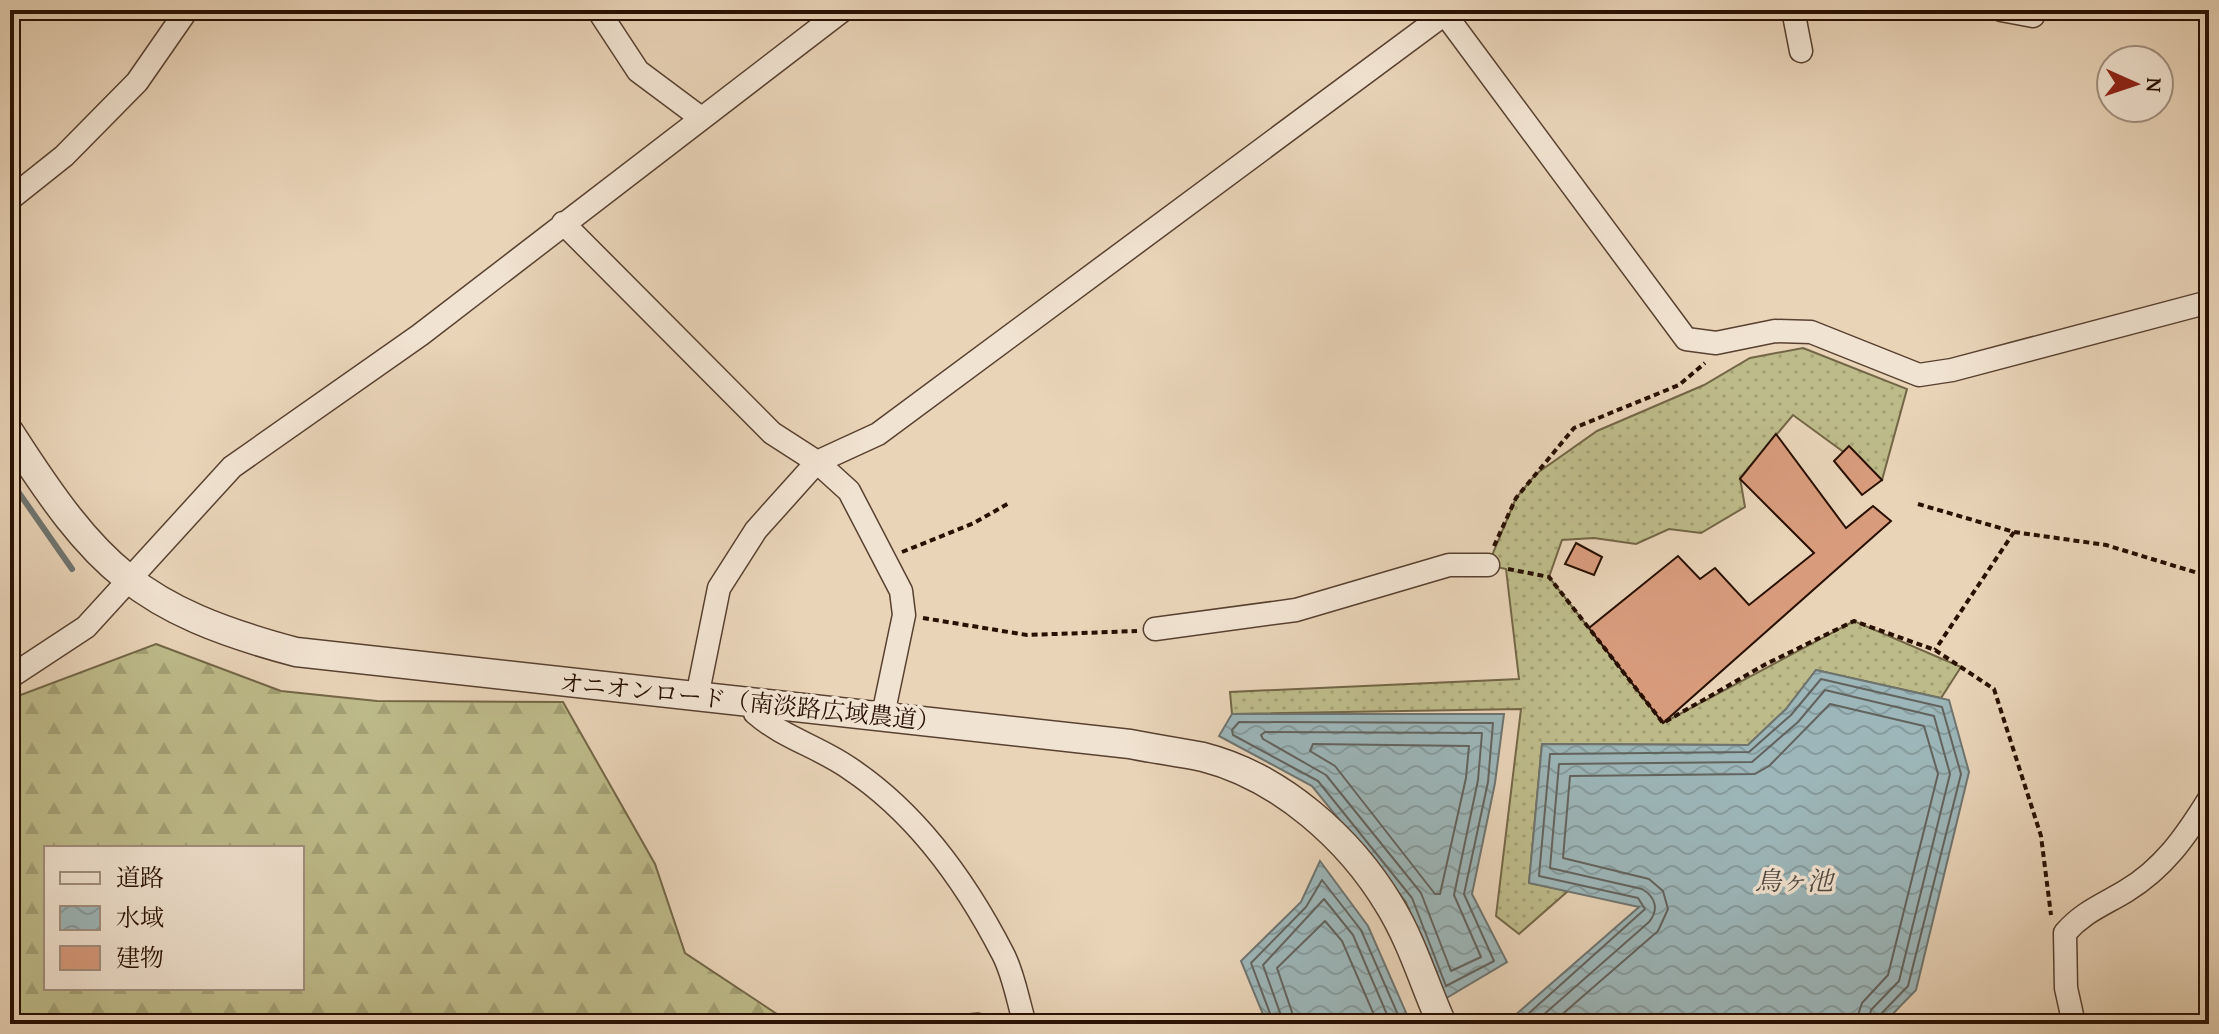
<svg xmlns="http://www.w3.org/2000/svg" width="2219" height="1034" viewBox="0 0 2219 1034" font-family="'Gentium Book Plus','Noto Serif JP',serif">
<defs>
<pattern id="grass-dots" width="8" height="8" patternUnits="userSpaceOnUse" patternTransform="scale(2)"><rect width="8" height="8" fill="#bebb8a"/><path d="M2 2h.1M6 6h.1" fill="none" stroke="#a3a075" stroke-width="1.8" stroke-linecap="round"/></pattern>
<pattern id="forest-firs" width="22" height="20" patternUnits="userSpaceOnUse" patternTransform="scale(2)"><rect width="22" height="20" fill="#bebb8a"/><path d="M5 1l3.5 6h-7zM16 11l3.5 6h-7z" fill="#a3a075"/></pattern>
<pattern id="water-waves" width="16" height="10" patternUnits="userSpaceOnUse" patternTransform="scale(2)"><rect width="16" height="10" fill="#9cb6b9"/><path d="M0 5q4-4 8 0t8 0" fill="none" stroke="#869b9d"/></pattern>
</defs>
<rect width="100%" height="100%" fill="#e9d4b8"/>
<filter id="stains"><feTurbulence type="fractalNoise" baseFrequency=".0025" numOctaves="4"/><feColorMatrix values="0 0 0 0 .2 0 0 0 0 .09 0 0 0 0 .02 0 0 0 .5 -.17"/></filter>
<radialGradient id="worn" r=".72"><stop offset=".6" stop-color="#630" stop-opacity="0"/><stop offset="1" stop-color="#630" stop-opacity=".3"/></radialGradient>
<!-- grass -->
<path fill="url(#grass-dots)" stroke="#736646" stroke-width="2" d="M1803,348L1907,389L1882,480L1793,415L1740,478L1745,507L1701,533L1669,529L1636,544L1594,538L1562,540L1549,577L1663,723L1854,621L1961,667L1941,698L1816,670L1786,709L1748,745L1542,744L1529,883L1568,891L1519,934L1496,916L1521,709L1232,714L1230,692L1519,679L1506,569L1488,565L1516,498L1536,474L1597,431L1704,385L1750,358Z"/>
<!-- forest -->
<path fill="url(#forest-firs)" stroke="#736646" stroke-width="2" fill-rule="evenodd" d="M156,644L281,691L377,701L563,702L655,864L685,953L786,1020L847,1014L925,1019L978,1013L1023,1024H10V699ZM46,848H302V988H46Z"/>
<!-- water -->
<path fill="url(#water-waves)" stroke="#6e7470" stroke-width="2" d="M1816,670L1949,700L1969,772L1916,990L1883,1024H1505L1639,907L1529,883L1542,744L1748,745L1786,709Z
M1232,714H1504L1495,783L1472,894L1507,962L1443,1000L1406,902L1312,786L1219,736Z
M1320,861L1368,926L1411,1024H1267L1241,961L1301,902Z"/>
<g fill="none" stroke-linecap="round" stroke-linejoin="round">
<!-- shore -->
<path stroke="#62635e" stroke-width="2" d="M1239,722L1493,723L1488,782L1464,894L1494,961L1446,986L1412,898L1318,781L1233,735L1232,730Z
M1265,732L1482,733L1478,780L1454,895L1481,957L1451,971L1421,893L1326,775L1263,739L1261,735Z
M1313,744L1469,746L1466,778L1440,894H1435L1335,766L1310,751Z
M1274,1024L1251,963L1306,907L1322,880L1361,930L1402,1024
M1284,1024L1263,965L1324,899L1353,935L1391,1024
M1296,1024L1277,968L1325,921L1342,941L1378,1024
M1517,1024L1645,909L1638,898L1539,876L1550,754L1749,752L1791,715L1821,679L1942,707L1961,774L1908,986L1880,1015L1878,1024
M1533,1024L1649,922C1659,910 1656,897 1642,889L1550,868L1559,764L1752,762L1798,722L1825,690L1934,716L1950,774L1899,981L1871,1010L1868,1024
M1551,1024L1658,931L1668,909L1663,891L1649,879L1563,858L1570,776L1755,774L1769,766L1830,704L1924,726L1938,774L1888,975L1862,1003L1855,1024"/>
<!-- stream -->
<path stroke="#6e7470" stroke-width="6" d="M10,480L72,569"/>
</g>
<!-- building -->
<path fill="#d89c7d" stroke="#281002" stroke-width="2" d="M1776,434L1846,528L1873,506L1891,521L1663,723L1589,628L1678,556L1700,579L1715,568L1749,605L1814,553L1740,479Z
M1849,446L1882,480L1862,495L1834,461Z
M1576,543L1602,557L1594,575L1565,564Z"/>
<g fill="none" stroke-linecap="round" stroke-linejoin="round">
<defs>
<path id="minor" d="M598,10L638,71L701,118
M1442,10L1686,339L1716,343L1775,331L1811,332L1919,375L1952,370L2209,302
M1793,10L1801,51
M2001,10L2033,16
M10,199L64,156L137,82L187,10
M563,223L772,433L817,462L849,491L901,591L904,615L883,715
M1155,629L1296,610L1449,565H1488
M10,677L86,627L232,467L420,335L843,10
M697,697L719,588L756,530L817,462L878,434L1450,10
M754,702L755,713C782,737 819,747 849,768C917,813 966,882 1003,954C1014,975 1018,1002 1025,1024
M2074,1024L2066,988L2065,933C2083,912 2103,905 2126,891C2164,868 2186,836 2209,799"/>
<path id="tertiary" d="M10,433C96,567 138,610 296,652L1130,744C1154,749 1179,752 1203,757C1281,777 1350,839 1390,906C1412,942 1425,986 1442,1024"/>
</defs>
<!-- minor casing -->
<use href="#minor" stroke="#584130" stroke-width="25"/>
<!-- tertiary casing -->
<use href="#tertiary" stroke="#584130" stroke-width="31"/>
<!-- path -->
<path stroke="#281002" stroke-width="4" stroke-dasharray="6 4" stroke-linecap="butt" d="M1918,504L2014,532L1935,650
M2014,532L2106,545L2201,574
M1494,546L1516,498L1574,428L1679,385L1705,363
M902,552L974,523L1009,503
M1508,569L1549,577L1663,723L1766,664L1854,621L1935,650L1994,689L2041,836L2051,915
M923,618L1027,635L1137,631"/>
<!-- minor -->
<use href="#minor" stroke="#f1e3d1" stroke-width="22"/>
<!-- tertiary -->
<use href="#tertiary" stroke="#f1e3d1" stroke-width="28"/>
</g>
<g text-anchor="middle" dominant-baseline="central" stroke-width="7" stroke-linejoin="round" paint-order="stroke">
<!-- street labels -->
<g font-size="24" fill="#281002" stroke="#f1e3d1">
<text transform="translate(750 702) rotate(6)">オニオンロード（南淡路広域農道）</text>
</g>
<!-- water labels -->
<g font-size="26" font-style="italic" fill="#514a42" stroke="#f1e3d1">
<text x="1794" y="880">鳥ヶ池</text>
</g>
</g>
<!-- margin -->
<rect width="2219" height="1034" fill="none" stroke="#e9d4b8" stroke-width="40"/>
<rect x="12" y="12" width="2195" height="1010" fill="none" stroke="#281002" stroke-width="4"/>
<rect x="20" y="20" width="2179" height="994" fill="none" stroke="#281002" stroke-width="2"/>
<!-- legend -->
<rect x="44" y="846" width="260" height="144" fill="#f1e3d1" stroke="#a18f7e" stroke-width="2"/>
<rect x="60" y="872" width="40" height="12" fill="#f1e3d1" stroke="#a18f7e" stroke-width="2"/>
<text x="116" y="886" font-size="24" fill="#281002">道路</text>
<rect x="60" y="906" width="40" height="24" fill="url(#water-waves)" stroke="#a18f7e" stroke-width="2"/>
<text x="116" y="926" font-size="24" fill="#281002">水域</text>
<rect x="60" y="946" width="40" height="24" fill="#d89c7d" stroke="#a18f7e" stroke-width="2"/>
<text x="116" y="966" font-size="24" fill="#281002">建物</text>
<!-- north arrow -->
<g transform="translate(2135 84) rotate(93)"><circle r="38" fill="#f1e3d1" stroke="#a18f7e" stroke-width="2"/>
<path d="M0-6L14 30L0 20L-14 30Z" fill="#8f2418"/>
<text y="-12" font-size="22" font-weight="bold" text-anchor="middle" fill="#281002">N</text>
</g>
<rect width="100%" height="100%" filter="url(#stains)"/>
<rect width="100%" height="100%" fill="url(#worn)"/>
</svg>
